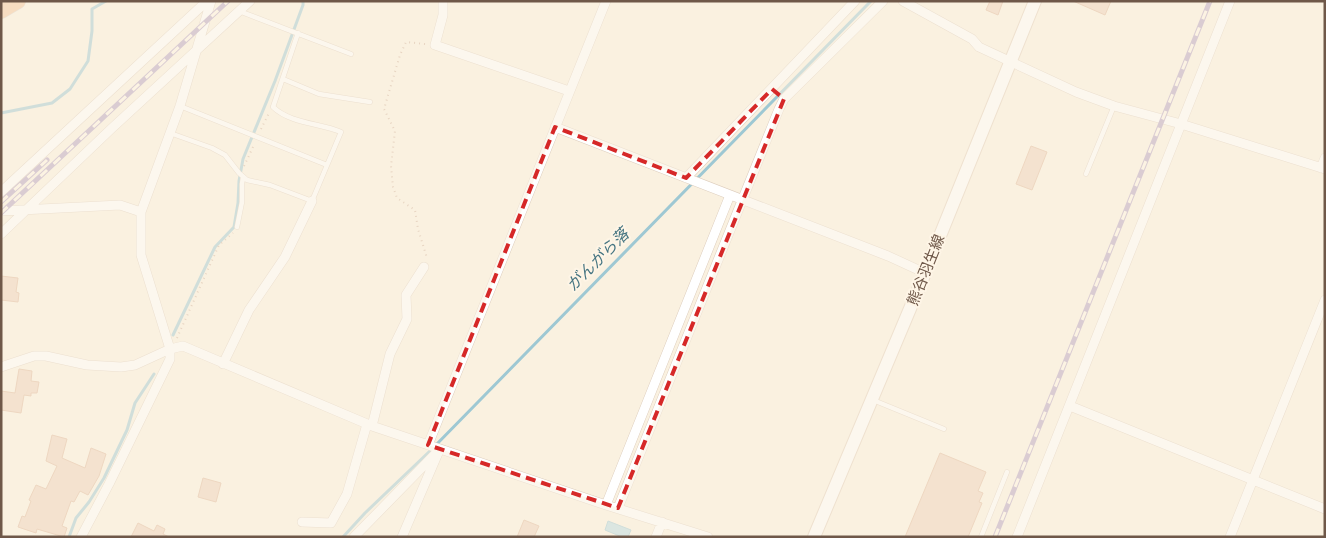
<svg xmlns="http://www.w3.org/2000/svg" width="1326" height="538" viewBox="0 0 1326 538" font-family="'Nunito Sans','Noto Sans JP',sans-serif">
<rect width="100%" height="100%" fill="#faf1e0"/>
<!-- water -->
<path fill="#b7dae2" stroke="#9ec8d3" d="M608,521L631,530L628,537H622L605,530Z"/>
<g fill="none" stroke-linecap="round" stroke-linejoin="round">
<!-- stream -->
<path stroke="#9ec8d3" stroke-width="3" d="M1,113L52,103L70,89L88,61L92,31V9L106,1
M173,335L215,247L234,227L238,203L239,181L243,159L275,81L303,5V1
M69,537L76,518L89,502L104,478L127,430L135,403L154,374
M343,537L365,513L431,450L871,1"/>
</g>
<!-- building -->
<path fill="#eed0ba" stroke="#dfb89b" d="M990,1H1003L998,15L986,10Z
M1073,1H1111L1105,15Z
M1031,146L1047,152L1032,190L1016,184Z
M1,276L18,278L16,292L19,293L18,302L1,300Z
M19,369L32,371L31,381L39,382L37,393H31V396L24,395L21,413L1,410V391L15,393Z
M52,435L67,439L62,458L85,468L91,448L106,454L99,476L88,495L80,491L74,502L71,501L62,526L67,528L64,537L37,529L36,533L18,527L22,516L25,517L31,501L29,500L36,485L46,489L57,466L46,461Z
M940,453L986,472L978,491L983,493L979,502L982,503L968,537H905Z
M203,478L221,483L216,502L198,497Z
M524,520L539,526L534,537H517Z
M138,523L154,531L157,525L165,529L163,534L169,537H131Z"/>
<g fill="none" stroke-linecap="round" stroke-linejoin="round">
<defs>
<path id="service" d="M239,11L351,54
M283,79L319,94L370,102
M180,106L327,165
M170,133L212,148L225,155L239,173L247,180L270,185L312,201L341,132C320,123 291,124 273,107L298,33
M1086,174L1114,106
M237,227L242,202V184L243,177
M873,400L944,429
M981,537L1007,472"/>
<path id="minor" d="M443,1V15L435,45L569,91
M903,1L972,39L979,47L1076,92L1114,106L1181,124L1325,169
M555,127L888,256L925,273
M1321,168L1325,158
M686,178L855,1
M1,192L207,1
M1,211L120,205L141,212
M1,234L111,129L250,1
M223,364L249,310L285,257L312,201
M1,367L34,356H46L87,365L121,367L135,365L170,349L183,346L372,426L606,505L708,537
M1070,406L1325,509
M372,426L390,354L407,319L406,295L424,267
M428,445L606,1
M606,505L730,195
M618,508L779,109L784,99L883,1
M302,522L331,523L347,494L367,424
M81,537L109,484L170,359V349L141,255V212L180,106L211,1
M354,537L440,449
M402,537L438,453
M656,537L662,522
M1017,537L1230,1
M1230,537L1325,300"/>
<path id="secondary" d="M814,537L925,273L1035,1"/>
<path id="trunk" d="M1,11L18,1"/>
</defs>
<!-- service casing -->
<use href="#service" stroke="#ddcdbd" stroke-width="5.5"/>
<!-- minor casing -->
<use href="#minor" stroke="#ddcdbd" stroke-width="10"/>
<!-- secondary casing -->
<use href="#secondary" stroke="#e2cfbb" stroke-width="14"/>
<!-- trunk casing -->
<use href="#trunk" stroke="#dad4d0" stroke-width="16"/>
<!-- path -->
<path stroke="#d2b49e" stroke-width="2" stroke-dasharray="1 4" stroke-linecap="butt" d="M425,44L406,42L400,55L384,109L395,131L391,166L393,187L397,198L415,210L418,229L427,258
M261,129L269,113
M244,166L254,145
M177,338L219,245L233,233"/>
<!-- service -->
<use href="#service" stroke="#fff" stroke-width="4.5"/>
<!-- minor -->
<use href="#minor" stroke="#fff" stroke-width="9"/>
<!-- secondary -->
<use href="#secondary" stroke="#fff" stroke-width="12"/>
<!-- trunk -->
<use href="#trunk" stroke="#f3c69b" stroke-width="15"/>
<defs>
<path id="rail" d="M1,202L47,160
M1,213L228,1
M995,537L1210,1"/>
</defs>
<!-- rail casing -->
<use href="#rail" stroke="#b4a1c1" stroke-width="5"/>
<!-- rail -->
<use href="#rail" stroke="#fef5e6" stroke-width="3" stroke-dasharray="9" stroke-linecap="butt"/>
</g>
<!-- marked area -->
<path d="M0 0H1326V538H0ZM772,89L784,99L618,508L428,445L555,127L686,178Z" fill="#faf1e0" fill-opacity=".55" fill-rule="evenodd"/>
<path fill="none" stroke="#d62828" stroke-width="4" stroke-dasharray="10 6" stroke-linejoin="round" d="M772,89L784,99L618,508L428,445L555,127L686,178Z"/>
<g text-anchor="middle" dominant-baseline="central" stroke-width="4" stroke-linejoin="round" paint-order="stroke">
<!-- street labels -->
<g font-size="15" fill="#6f5849" stroke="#fef5e6">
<text transform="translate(926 270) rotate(-68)">熊谷羽生線</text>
</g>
<!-- water labels -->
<g font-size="16" font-style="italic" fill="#457481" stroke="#fef5e6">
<text transform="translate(598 260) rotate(-45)">がんがら落</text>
</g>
</g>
<!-- border -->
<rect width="1326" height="538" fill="none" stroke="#6f5849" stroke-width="5"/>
</svg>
